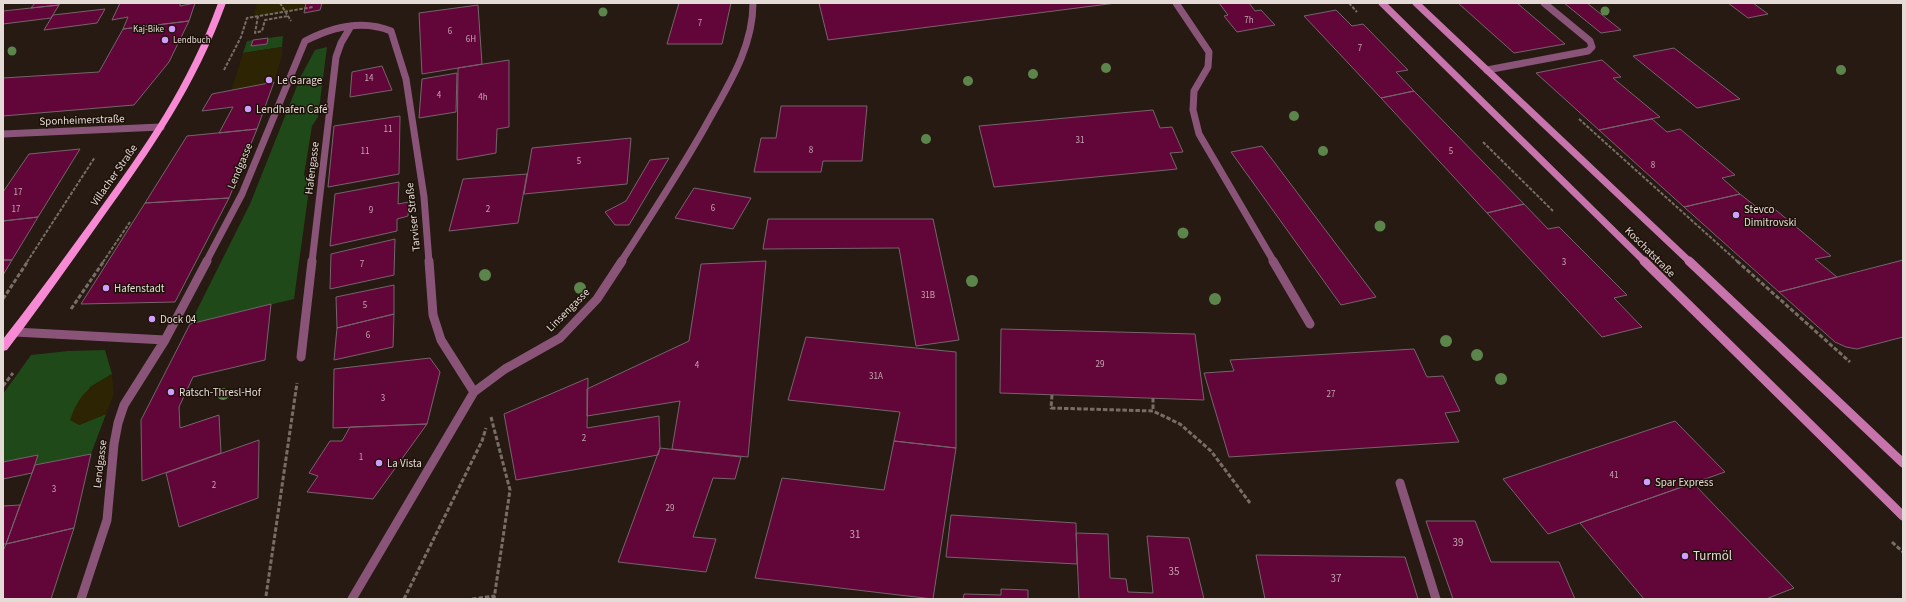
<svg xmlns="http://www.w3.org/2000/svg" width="1906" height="602" viewBox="0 0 1906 602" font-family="'Source Sans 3',sans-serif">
<rect width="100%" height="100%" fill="#261a12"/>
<!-- green -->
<path fill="#1f4918" d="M283,36L282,47L243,53L247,41L253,40L251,46L266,44L268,38Z
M327,47L318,117L312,126L304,175L310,182L294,299L190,324L250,204L301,76L315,50Z
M105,350L112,374L90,387L79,425L106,414L91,454L35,465L38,456L3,462V394L31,355L68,351Z"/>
<!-- sand -->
<path fill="#2c2403" d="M257,3H337L253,17Z
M282,47V56L274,82L231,91L243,53Z
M112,374L114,394L106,414L79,425L70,420C80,393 88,388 112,374Z"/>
<!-- building -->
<path fill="#62063a" stroke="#75646a" d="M35,3H60L59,5L31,8Z
M120,3H180V6L195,3L189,21L123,29L128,17L112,20Z
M306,3H322L320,10L304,13Z
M679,3H731L722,44H667Z
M819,3H1116L828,40Z
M1219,3H1249L1255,11L1261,10L1275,25L1237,32L1224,16L1228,15Z
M1458,3H1517L1565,44L1514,53Z
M1564,3H1587L1621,30L1601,33Z
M1728,3H1753L1768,14L1748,18Z
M59,5L51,18L3,24V11Z
M478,5L482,64L422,74L419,13Z
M105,9L97,23L44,30L53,15Z
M1336,10L1352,26L1363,24L1408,70L1396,72L1414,91L1381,98L1304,16Z
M189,21L169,62L134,105L3,116V78L99,72L123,29Z
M268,38L267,44L251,46L253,40Z
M1674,48L1740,99L1697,108L1633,56Z
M509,60V127L497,129L496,153L457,160L458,68Z
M1602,60L1621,77L1613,78L1660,117L1599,130L1536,73Z
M382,66L392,90L350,97L352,72Z
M457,73L456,112L419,118L422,79Z
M274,82L257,129L219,133L233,107L202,111L212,94Z
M1414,91L1524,204L1487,213L1381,98Z
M781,106H867L862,161H823L821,172H754L761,138H776Z
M1153,110L1160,128L1172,127L1183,152L1170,153L1177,169L994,187L979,126Z
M400,116L399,174L328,187L334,126Z
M1652,119L1667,132L1680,129L1735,175L1722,178L1740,194L1684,207L1599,130Z
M257,129L229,198L145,203L187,136Z
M631,138L627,184L524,194L532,148Z
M1262,146L1376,297L1341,305L1231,152Z
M80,149L38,217L3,221V192L29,154Z
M669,158L629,225H615L605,212L626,201L650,160Z
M527,174L518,223L449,231L463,179Z
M399,182L398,204L409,202L408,216L397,219V231L330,246L335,194Z
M694,188L751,198L733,229L675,218Z
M1740,194L1759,209L1771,206L1831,256L1815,259L1837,277L1779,292L1684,207Z
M229,198L175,302L81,304L145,203Z
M1524,204L1548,229L1559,227L1627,295L1614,298L1642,327L1602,337L1487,213Z
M38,217L12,260H3V221Z
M768,219H933L959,340L916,346L899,248L763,249Z
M395,239L394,275L330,289L331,254Z
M3,260H12L3,275Z
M1903,260V337L1857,349L1846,347L1835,342L1779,292Z
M766,261L748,457L672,449L680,401L587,416V389L689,341L701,264Z
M394,285V314L337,328L336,297Z
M271,304L265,360L193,377L179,407L180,428L219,415L221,453L142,481L141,420L190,324Z
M394,314L393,347L334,360L337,328Z
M1001,329L1195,334L1204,400L1000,393Z
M806,337L956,352V448L894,441L900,412L788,400Z
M1414,349L1427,377L1443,376L1460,411L1445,413L1459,442L1229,457L1204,373L1234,371L1230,360Z
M430,358L440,372L427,424L333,428L334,369Z
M588,378L587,428L659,416L660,448L658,455L516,480L504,414Z
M1675,421L1725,472L1548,534L1503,479Z
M427,424L373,499L307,492L318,476L309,473L330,441H342L350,427Z
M259,440L258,498L179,527L166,473Z
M894,441L956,448L933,599L755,578L782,478L884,490Z
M660,448L741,457L735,479L713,478L693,537L716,539L706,572L618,562Z
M91,454L74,528L6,544L35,465Z
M38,455L32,473L3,479V462Z
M1693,483L1794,588L1766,599H1644L1580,523Z
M20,505L6,544H3V506Z
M951,515L1076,523L1077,564L946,557Z
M1426,521H1475L1491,562H1559L1575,599H1453Z
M74,528L51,599H3V551L6,544Z
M1076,533L1108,534L1110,578L1126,579L1128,592L1153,593L1147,536L1189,538L1204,599H1079Z
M1256,555L1405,557L1418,599H1265Z
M1001,589L1028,590V599H1030H963L964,594L1001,595Z"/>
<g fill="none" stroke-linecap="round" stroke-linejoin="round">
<!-- path-far1 -->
<path stroke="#786d66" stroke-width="2" stroke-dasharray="3.5 1.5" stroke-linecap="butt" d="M280,3L291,21
M1349,3L1357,12
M258,16L255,33L262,31L265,20L288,16
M224,70L241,37L247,18L313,7
M1579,119L1738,262
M1483,142L1553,211
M27,262L95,157
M103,262L130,222"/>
<!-- path -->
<path stroke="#786d66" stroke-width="3" stroke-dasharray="4.5 2" stroke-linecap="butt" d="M1737,261L1850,362
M3,299L28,261
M71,309L104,261
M3,386L13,373
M1052,395L1051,408L1153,411L1180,424L1211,451L1250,503
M1153,398V411
M491,417L510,490L494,599
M1892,542L1903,552
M266,596L297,383
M404,599L482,441L486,428
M472,599L495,596"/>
<!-- lane-far1 -->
<path stroke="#895478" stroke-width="7" d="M1176,3L1209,52L1208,67L1194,91L1193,110L1199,134L1274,262
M1487,70L1588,51L1592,47L1590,41L1544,3"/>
<!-- lane -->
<path stroke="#895478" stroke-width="9" d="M1273,261L1310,324
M1400,483L1436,599"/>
<!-- street-far1 -->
<path stroke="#895478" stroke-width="7" d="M3,134L161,127
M206,262L242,194L305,41C332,27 362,19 391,31L406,79L424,197L429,262
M312,262L336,57L341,43L351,26
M621,262C650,217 679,173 705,127C727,87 753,49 753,3"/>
<!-- street -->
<path stroke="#895478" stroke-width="9" d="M429,261L433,315L441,340L474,392
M15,332L165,340
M301,357L312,261
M81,599L107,520L114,444L118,423L124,405L165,340L207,261
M352,599L474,392L505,369L560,338L597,299L622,261"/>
<!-- secondary-far1 -->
<path stroke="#c773ac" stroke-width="7" d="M1382,3L1645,262
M1416,3L1690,262"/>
<!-- secondary -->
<path stroke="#c773ac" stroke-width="9" d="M1644,261L1903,516
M1689,261L1903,463"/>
<!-- primary -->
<path fill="#f88ad5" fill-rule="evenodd" d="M218,3H226C196,86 152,149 101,220C70,264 39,308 7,350L3,351V339C34,300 64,258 94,217C145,147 188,86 218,3Z"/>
</g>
<!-- trees -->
<g fill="#5c854b">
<circle cx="1605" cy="11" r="4.5"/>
<circle cx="603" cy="12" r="4.5"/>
<circle cx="12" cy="51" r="4.5"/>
<circle cx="1106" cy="68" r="5"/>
<circle cx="1841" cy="70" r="5"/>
<circle cx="1033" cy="74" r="5"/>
<circle cx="968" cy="81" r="5"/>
<circle cx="1294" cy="116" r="5"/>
<circle cx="926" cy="139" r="5"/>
<circle cx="1323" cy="151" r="5"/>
<circle cx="1380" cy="226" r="5.5"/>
<circle cx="1183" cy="233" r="5.5"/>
<circle cx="485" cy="275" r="6"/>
<circle cx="972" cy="281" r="6"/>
<circle cx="580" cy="288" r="6"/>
<circle cx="1215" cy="299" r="6"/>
<circle cx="1446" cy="341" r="6"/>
<circle cx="1477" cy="355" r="6"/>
<circle cx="1501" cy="379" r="6"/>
<circle cx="223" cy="394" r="6"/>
</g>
<!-- markers -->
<g fill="#d19dfe" stroke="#1d1109" stroke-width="1.5">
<circle cx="172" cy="29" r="4"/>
<circle cx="165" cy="40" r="4"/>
<circle cx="269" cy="80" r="4"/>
<circle cx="248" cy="109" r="4"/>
<circle cx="1736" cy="215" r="4"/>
<circle cx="106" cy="288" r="4"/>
<circle cx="152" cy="319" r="4"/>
<circle cx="171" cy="392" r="4"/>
<circle cx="379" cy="463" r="4"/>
<circle cx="1647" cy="482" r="4"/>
<circle cx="1685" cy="556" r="4"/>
</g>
<g text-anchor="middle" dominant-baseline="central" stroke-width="3" stroke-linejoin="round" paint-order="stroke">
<!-- number labels -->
<g font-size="9" fill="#c4a6af">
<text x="1249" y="20">7h</text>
<text x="700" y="23">7</text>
<text x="450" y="31">6</text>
<text x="471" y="39">6H</text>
<text x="1360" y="48">7</text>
<text x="369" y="78">14</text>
<text x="439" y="95">4</text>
<text x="483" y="97">4h</text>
<text x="388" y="129">11</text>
<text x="1080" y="140">31</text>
<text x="811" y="150">8</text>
<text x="365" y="151">11</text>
<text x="1451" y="151">5</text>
<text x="579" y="161">5</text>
<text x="1653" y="165">8</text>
<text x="18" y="192">17</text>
<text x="713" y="208">6</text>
<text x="16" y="209">17</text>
<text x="488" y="209">2</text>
<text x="371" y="210">9</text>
<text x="1564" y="262">3</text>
<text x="362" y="264">7</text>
<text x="928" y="295">31B</text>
<text x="365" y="305">5</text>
<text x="368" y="335">6</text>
<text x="1100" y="364">29</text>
<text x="697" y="365">4</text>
<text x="876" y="376">31A</text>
<text x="1331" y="394">27</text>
<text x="383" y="398">3</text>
<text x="584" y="438">2</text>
<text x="361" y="457">1</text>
<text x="1614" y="475">41</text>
<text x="214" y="485">2</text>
<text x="54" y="489">3</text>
<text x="670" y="508">29</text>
</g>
<!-- far-poi labels -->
<g font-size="9" fill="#e4dbd6" stroke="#1d1109" text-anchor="end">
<text x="164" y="29">Kaj-Bike</text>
<text x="173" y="40" text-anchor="start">Lendbuch</text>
</g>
<!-- poi labels -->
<g font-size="11" fill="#e4dbd6" stroke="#1d1109" text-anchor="start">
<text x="277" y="80">Le Garage</text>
<text x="256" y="109">Lendhafen Café</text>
<text x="1744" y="209">Stevco<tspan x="1744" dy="13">Dimitrovski</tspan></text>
<text x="114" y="288">Hafenstadt</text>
<text x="160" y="319">Dock 04</text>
<text x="179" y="392">Ratsch-Thresl-Hof</text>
<text x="387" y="463">La Vista</text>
<text x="1655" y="482">Spar Express</text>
</g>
<!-- street labels -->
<g font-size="11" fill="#e4dbd6" stroke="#1d1109">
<text transform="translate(82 120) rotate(-2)">Sponheimerstraße</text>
<text transform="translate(240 166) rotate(-67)">Lendgasse</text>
<text transform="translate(312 168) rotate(-83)">Hafengasse</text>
<text transform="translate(114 175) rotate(-55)">Villacher Straße</text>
<text transform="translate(413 217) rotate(-96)">Tarviser Straße</text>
<text transform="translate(1650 252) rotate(45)">Koschatstraße</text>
<text transform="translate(568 310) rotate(-45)">Linsengasse</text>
<text transform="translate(100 464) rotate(-83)">Lendgasse</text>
</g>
<!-- near-number labels -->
<g font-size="11" fill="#c4a6af">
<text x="855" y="534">31</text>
<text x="1458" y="542">39</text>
<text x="1174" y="571">35</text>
<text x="1336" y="578">37</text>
</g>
<!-- near-poi labels -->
<g font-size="13" fill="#e4dbd6" stroke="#1d1109" text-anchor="start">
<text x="1693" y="556">Turmöl</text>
</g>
</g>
<!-- border -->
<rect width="1906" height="602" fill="none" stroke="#e4dbd6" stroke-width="8"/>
</svg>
